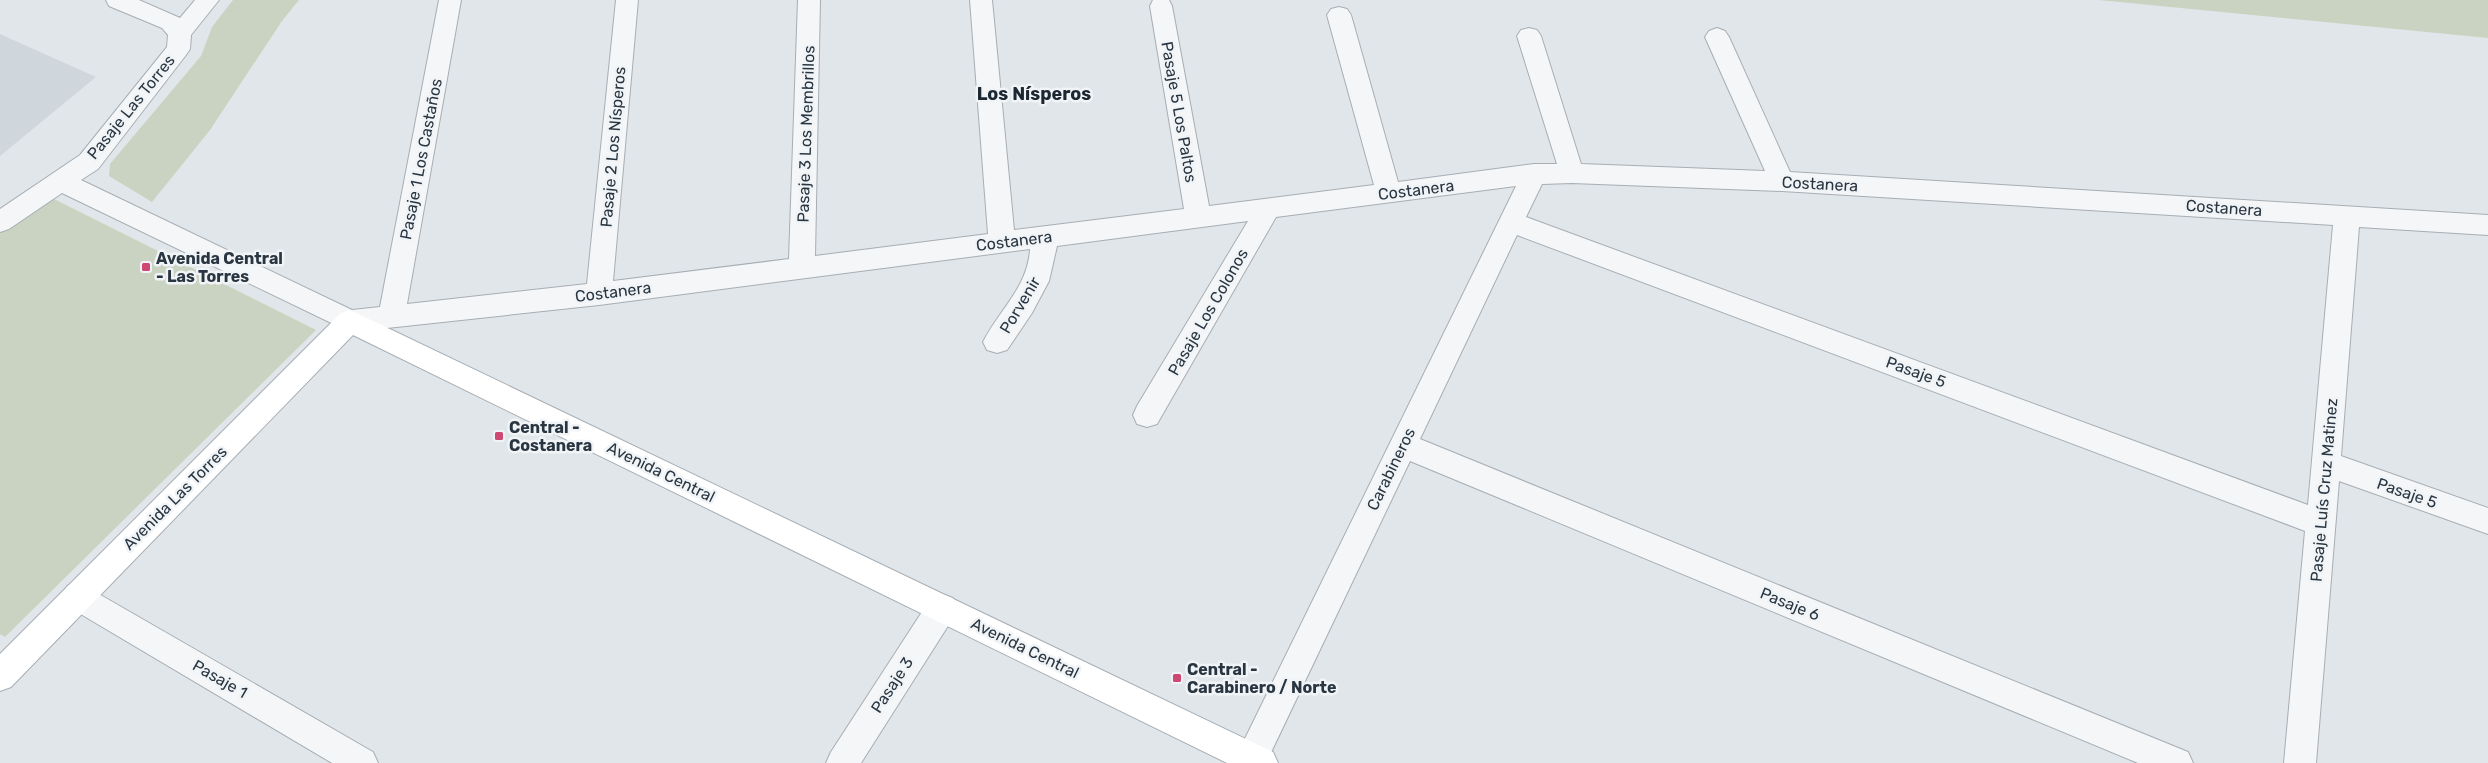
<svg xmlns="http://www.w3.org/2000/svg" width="2488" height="763" viewBox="0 0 2488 763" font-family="Rubik,sans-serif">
<rect width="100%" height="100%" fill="#e1e6ea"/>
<!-- built -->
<path fill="#cfd6dc" d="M0,34L96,77L0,156Z"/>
<!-- green -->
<path fill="#cad3c2" d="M233,0H299L282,21L210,130L152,202L109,176L110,164L201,56L212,27Z
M2099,0H2488V38Z
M48,196L316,330L5,637L0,634V230Z"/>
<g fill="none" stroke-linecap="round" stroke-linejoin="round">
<defs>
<path id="street" d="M106,0H139L180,18L195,0H219L191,35L190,49L186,55L98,169L81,180L352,310L380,307L439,0H461L407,304L587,284L616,0H638L613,281L789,259L798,0H820L815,256L988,234L970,0H992L1014,230L1184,209L1150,6L1153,0H1169L1172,6L1209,206L1374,185L1327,15L1331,9L1339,7L1347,9L1351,15L1398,182L1534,164H1557L1517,36L1521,30L1529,28L1537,30L1541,36L1581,164L1765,171L1705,37L1709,31L1717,28L1725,31L1729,37L1790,172L2488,215V235L2359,227L2341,456L2488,508V534L2339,481L2316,763H2284L2305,531L1517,235L1420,439L2188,752L2193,763H2138L1410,461L1266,763H1233L1516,186L1276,217L1157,424L1147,427L1137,424L1133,415L1137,406L1248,221L1057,246L1049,281L1032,313L1007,350L997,353L987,350L983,342C999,310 1028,287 1030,249L599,305L350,332L62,193L9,229L0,232V209L80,155L167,47L168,35L162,28L109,6ZM1572,183L1782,191L2333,225L2308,505L1526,217L1542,184Z
M78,582L373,752L378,763H332L67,606L63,596L67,586Z
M942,594L953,598L957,608L953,618L861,763H826L831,752L931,598Z"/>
<path id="secondary" d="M350,310L1273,752L1278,763H1227L353,335L11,687L0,691V654L341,313Z"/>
</defs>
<!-- street casing -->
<use href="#street" stroke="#a6aeb4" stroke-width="2"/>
<!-- secondary casing -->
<use href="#secondary" stroke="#a6aeb4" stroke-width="2"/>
<!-- street -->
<use href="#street" fill="#f4f6f8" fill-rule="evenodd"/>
<!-- secondary -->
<use href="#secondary" fill="#fff" fill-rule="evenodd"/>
</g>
<!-- markers -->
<g fill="#cd4873" stroke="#f1f4f7" stroke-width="2">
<rect x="141" y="262" width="10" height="10" rx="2.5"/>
<rect x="494" y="431" width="10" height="10" rx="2.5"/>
<rect x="1172" y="673" width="10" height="10" rx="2.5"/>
</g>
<g text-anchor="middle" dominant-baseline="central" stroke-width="5" stroke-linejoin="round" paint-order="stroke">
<!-- street labels -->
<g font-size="16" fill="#293641" stroke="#f1f4f7">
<text transform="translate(131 107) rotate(-51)">Pasaje Las Torres</text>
<text transform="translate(1179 112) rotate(80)">Pasaje 5 Los Paltos</text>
<text transform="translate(806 134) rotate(-88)">Pasaje 3 Los Membrillos</text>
<text transform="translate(613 147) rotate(-85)">Pasaje 2 Los Nísperos</text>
<text transform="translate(421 159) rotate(-79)">Pasaje 1 Los Castaños</text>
<text transform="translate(1820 184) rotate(3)">Costanera</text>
<text transform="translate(1416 190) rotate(-7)">Costanera</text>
<text transform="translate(2224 208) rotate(4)">Costanera</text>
<text transform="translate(1014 241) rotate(-7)">Costanera</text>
<text transform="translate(613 292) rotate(-7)">Costanera</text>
<text transform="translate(1020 305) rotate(-59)">Porvenir</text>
<text transform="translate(1208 312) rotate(-60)">Pasaje Los Colonos</text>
<text transform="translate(1916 372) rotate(20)">Pasaje 5</text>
<text transform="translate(1391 469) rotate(-64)">Carabineros</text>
<text transform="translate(661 472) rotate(26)">Avenida Central</text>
<text transform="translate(2324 490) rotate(-85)">Pasaje Luís Cruz Matinez</text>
<text transform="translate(2407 493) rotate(19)">Pasaje 5</text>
<text transform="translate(175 498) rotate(-45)">Avenida Las Torres</text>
<text transform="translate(1790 604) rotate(22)">Pasaje 6</text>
<text transform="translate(1025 648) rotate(26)">Avenida Central</text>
<text transform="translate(220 679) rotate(30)">Pasaje 1</text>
<text transform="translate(892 685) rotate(-57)">Pasaje 3</text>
</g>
<!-- poi labels -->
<g font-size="16" font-weight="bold" fill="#293641" stroke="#f1f4f7" text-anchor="start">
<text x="156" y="258">Avenida Central<tspan x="156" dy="18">- Las Torres</tspan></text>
<text x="509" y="427">Central -<tspan x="509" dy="18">Costanera</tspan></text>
<text x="1187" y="669">Central -<tspan x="1187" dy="18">Carabinero / Norte</tspan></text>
</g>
<!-- neighbourhood labels -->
<g font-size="18" font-weight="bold" fill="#1c2732" stroke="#f1f4f7">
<text x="1034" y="94">Los Nísperos</text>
</g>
</g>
</svg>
